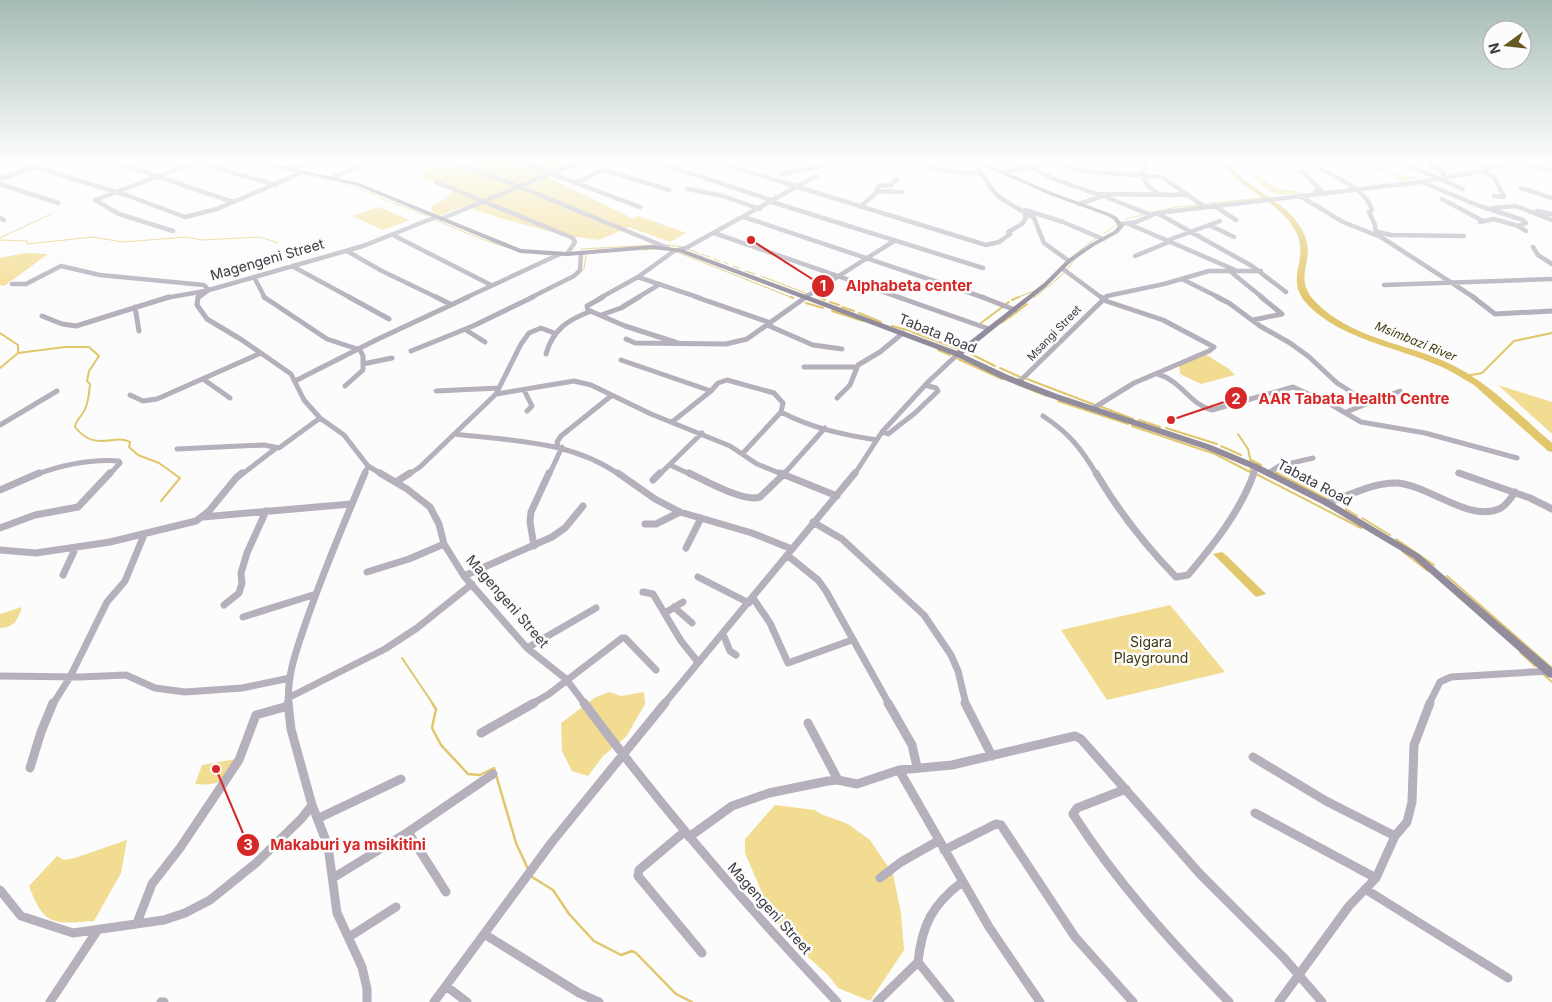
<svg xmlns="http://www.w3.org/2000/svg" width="1552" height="1002" viewBox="0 0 1552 1002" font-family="Inter,sans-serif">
<rect width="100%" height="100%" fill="#fbfcfb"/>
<!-- green -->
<path fill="#f2dc92" d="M435,162H578L543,175L634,219L639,216L686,233L670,242L629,227L599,240L562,235L500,218L464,206L439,216L432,211L431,207L445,199L453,191L446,187L421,178L428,167Z
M1365,162H1391L1394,164L1389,166L1396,168H1388L1386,172C1398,172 1406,177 1417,178L1400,182L1398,177L1386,172L1369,168Z
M1250,172L1276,188L1306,193C1274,196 1271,197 1250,172Z
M378,207H379L410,220L383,230L352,216Z
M25,253L48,254L4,286L0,285V258Z
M1205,354L1229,369L1235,375L1201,384L1180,374L1179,366Z
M1498,385L1552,402V434Z
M1170,605L1225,672L1107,700L1061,630Z
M22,607C17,621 15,627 0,628V614Z
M609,692L621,696L644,692L645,704L626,737L603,756L588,776L572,771L562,751L561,723L596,697Z
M236,759C228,782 218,786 195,784L202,765Z
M775,805L815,810L821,814L848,824L870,840L893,874L901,913L904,950L870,1001L838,988L828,975L808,957L768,913L760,888L745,853V839Z
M127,840L121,873L94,921C55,924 44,927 29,886L57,856L64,860L75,858Z"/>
<!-- water -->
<path fill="#e1c66b" d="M1222,552L1227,556L1266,594L1256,597L1213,554Z"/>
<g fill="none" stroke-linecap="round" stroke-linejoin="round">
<!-- stream-far2 -->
<path stroke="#e1c66b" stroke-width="1" d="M16,162L28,167
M250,162L253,163
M255,164L297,173
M303,174L343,183L375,195
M0,176L5,175
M378,197L427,216
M1150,213L1177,207L1262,198
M434,219C473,236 510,253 553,255
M1126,219L1146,214
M1104,233L1116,225
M0,238L51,214
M0,240L27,241V244L93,237L123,242L187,237L202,240L260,237L278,243
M668,245L682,247
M581,249L657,245
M688,249L698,253
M644,250L656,249
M677,252L793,298
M700,254L710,257
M1072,257L1097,237
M714,259L719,261
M724,262L728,264
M733,266L739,268
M745,271L755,274
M1066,271L1075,259
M577,276L584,269L586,254
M761,276L808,294
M1048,287L1065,272
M816,296L821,298
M1016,298L1034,291L1043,284
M1034,298L1047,287"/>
<!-- stream-far1 -->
<path stroke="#e1c66b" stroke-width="2" d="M791,297L793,298
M818,297L825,300
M1012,300L1019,297
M830,302L839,305
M806,303L823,308
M842,307L854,311
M832,311L863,321
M859,313L881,322
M1009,318L1027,304
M981,323L1009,302
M1001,323L1007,319
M892,326L911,331
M912,332L958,349
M0,333L18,345V353
M975,344L967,352L995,366
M938,350L950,355
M958,359L1002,379
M0,368L18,353L65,347H89L99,356L89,371L87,381L90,384C89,392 89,401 85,409C82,417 76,419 75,427C95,453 114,433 130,442L129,447L138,455L159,463L180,478L161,501
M1000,368L1020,377
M1466,376L1482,373L1514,341L1552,333
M1027,379L1095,405
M1016,384L1047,396
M1058,401L1128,424
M1099,406L1133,419
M1139,420L1160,427
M1132,426L1215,454L1250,472L1251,468
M1166,428L1217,444
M1238,434L1248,449L1251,463
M1221,446L1241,455
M1251,460L1261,465
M1275,472L1329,500
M1258,475L1361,528
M1346,509L1357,516
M1362,518L1390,535
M1396,539L1434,565
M1402,551L1428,571
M1447,576L1552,668
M1520,652L1535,666
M402,658L433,704
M1543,674L1552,682"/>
<!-- stream -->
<path stroke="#e1c66b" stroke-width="2.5" d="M432,703L436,709L432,728L441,745L468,774L480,775L494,768L516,843L528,869
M532,877L553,890L569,914L594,941L621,955L632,951L636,953L676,994L692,1002"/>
<!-- river -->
<path fill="#e1c66b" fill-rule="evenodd" d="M1221,162H1227C1248,191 1289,200 1304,234C1318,265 1286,278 1323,309C1357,338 1404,344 1444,361C1486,379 1518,414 1552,443V452L1548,451L1474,385C1462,378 1450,370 1437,365C1398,348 1352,341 1318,314C1276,281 1312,265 1296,232C1281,201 1241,191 1221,162Z"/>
<!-- minor-far3 -->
<path stroke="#b5b0bc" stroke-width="4.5" d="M115,162L233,202
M196,162L276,185
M520,162L640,207
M656,162L774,201
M717,162L986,245L999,242L1010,234L1008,232L1022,224L1026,218L1024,211
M977,162L980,164L979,170L994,192L1002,199L1034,218L1044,243L1069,261
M1055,162L1080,171L1162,177L1202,205
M1401,162L1463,189
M1429,162L1431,166L1444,172L1443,178
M1470,162L1487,168
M1523,162L1552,171
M455,163L506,181L668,248
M1028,166L1052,178L1096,194L1187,195
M35,167L126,195L185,217L217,209L303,172
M932,168L956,172L981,173
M1320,168C1337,178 1367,190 1372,210L1369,212L1375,225L1376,234
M291,170L306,162
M1482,171L1494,177L1504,197L1494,196
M1302,172L1321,190L1315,191
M1004,173L1046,162
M781,174L814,168L825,162
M1143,176L1147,185L1159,195
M1145,176L1143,172L1147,167L1146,162
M331,178L370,162
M436,182L573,238L575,242L567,254
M1422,182L1477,205L1523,220L1526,223L1518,226L1526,231
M575,183L601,171H608L669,190
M0,184L58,203
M794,187L817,176
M1521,188L1552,198
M688,189L723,196L760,209
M877,191L902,192
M1300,196L1343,222L1381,237L1475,298
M1106,197L1151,215
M1442,199L1483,221
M772,202L983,268
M1079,204L1103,196
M1213,205L1236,220
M860,207L875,194L879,186L891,185L897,179
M1493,208L1516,206L1552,220
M1025,210L1063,222L1103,239
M1537,211L1552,214
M1157,213L1252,266L1286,292
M744,217L985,298
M0,218L4,220
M441,219L561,169L585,162
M1480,222L1494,219L1518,226
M1121,224L1136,222L1157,213L1420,182L1482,171L1509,162
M1129,224L1235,270
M1209,225L1234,237
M173,231L119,214L95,200L196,162
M1378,232L1391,235L1464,236
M714,233L901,298
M393,235L491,285
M1166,241L1220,221
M1533,247L1538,255L1552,264
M347,251L382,271L438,298
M1135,256L1169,242
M292,266L351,298
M1063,269L1102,298
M1231,272L1263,298
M254,277L265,298
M638,277L700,298
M1182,279L1220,298
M12,284H26L61,266L100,275L204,285L209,290
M1384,285L1552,279
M165,298L205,291
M198,298L209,290L363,246L436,217
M465,298L560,254
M530,298L574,276L580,270L581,253
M600,298L638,277L674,251L686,248L796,187
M637,298L660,284
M804,298L894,241
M1105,298L1107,296L1164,284L1209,271H1261"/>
<!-- minor-far2 -->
<path stroke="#b5b0bc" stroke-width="5" d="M198,297L197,305L207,319L242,340L291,374L304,400L320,418L344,435L368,466L383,475
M264,297L327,339L360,350L363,356V370L345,386
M349,297L389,319
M436,297L450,304
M603,297L587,306L588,310L625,326L678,343
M696,297L771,323
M898,297L989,329
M982,297L1015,310
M1217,297L1229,303L1260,326L1290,343L1308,356L1337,383L1369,403
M1473,297L1495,314L1552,311
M135,307L139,331
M601,315L621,308L639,297
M42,316L62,324L76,326L169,297
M1253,320L1282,314L1261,297
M767,325L813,345L842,349
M466,330L485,342
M626,339L635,343L726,344L747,339L806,297
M411,351L473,326L533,297
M546,354C553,329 568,320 591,311
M621,360L711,391
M363,364L392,358
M804,367H857
M1158,374C1183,382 1189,404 1212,410L1293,387L1330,404L1361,422L1425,433L1517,458
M203,379L230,398
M295,381L376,340L468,297
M1019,382L1106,297
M524,390L532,406L527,411
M436,391L499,388
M496,394L521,344L529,333L541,328L554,333
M130,395L143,401L157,399L261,353
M837,398L850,385L858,365L880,352L903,333
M1092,409L1134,383L1209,351L1214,347L1163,320L1106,301L1101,297
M1346,412L1400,391
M1043,416C1069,433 1081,448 1097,475
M672,422L711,391L718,383L727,380L774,393L783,403L781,412C811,428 844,435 877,440
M0,425L57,391
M882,432L888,434L915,413L938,391L936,388L925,385
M454,434C512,441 570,440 620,475
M558,447L557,442L561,436L611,396
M177,449L264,445L279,448L320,418
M743,453L781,412
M670,465L692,475
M1268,473L1279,466L1313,458
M1458,473L1463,475
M35,475C62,465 91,459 119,461L120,463L109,475
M241,475L275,449
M364,475L368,466
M408,475L420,467L496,394L574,381L591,385L651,414L730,446L757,464L784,475
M549,475L562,447
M659,475L702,433
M783,475L825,428
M854,475L882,432L929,381L958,354
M1253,475L1256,467"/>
<!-- minor-far1 -->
<path stroke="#b5b0bc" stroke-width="7" d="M380,473L407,489L430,507L439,524L444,544L464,576L527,648L566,679L585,704
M618,473L655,499L680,512L752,533L792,549
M689,473C704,480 745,503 760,497L785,473
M780,473L837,496
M1096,473C1119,512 1145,545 1176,577L1188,575C1214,544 1240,512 1254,473
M1459,473L1530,498L1552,509
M653,480L660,473
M396,482L410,473
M0,490L39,473
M1327,503C1349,496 1373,482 1397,483C1428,485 1469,522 1499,509C1506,506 1511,498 1515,492
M203,517L351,504
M813,522L842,539L924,615L951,655L958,671L966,704
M645,524H656L680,512
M0,528L35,515L78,507L110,473
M534,546L530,522L531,512L549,473
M686,548L701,518
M0,550L36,553L110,542L196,521L209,511L236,478L242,473
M787,555L818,580L826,591L889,704
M367,572L409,559L444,544
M63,575L76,547
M464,576L552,537L565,528L583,506
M698,577L749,603
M643,592L653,594L681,641L698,662
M753,598L770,623L788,663L852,640
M224,605L239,593L242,583L241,573L247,553L266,511
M674,607L692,623
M665,613L683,602
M243,617L316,594
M723,634L730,651L736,655
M527,648L596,608
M0,676L80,677L126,675L155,688L185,692L242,688L290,678
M288,698L385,649L417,628L472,584
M53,704L70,677L107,602L125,581L144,535
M289,704C286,677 297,648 306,622C323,572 344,523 365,473
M532,704L549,694L622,638H625L656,670
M664,704L855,473
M1429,704L1440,682L1451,677L1549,671"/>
<!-- minor -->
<path stroke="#b5b0bc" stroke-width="9" d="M288,703L291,729L312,805L328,846L337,913L362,967L367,989V1002
M584,703C662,808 747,907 837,1002
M888,703L912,745L917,767
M965,703L992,756
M808,723L838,780
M481,733L534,703
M1253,757L1326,801L1395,836
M30,768L41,732L53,703
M899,770L989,927L1040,1002
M1126,789L1077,808L1073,814C1117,883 1172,943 1229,1002
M1255,813L1376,878
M319,818L401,779
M408,832L446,892
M684,832L639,870L638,876L702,953
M689,837L732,806L769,793L828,781L838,780L857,784L899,770L952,765L1075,736L1081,739L1200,874L1285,959L1322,1002
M944,850L996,824L1001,825L1075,937L1133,1002
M333,878L408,832L493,774
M880,878L901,862L938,841
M1365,889L1508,978
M0,890L21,916L73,933L164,920L185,913L210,900L256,863L302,818L312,805
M137,923L152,884L180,848L239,760L256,715L288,706
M484,934L579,993L599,1002
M349,937L396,907
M446,986L467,1002
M50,1002L97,931
M161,1002H164
M434,1002L552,842L665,703
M877,1002L918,962
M950,1002L918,962C922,925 932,905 962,882
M1279,1002L1349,906L1376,878L1395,836L1407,822L1412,802L1414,745L1430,703"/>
<!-- tertiary -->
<path stroke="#b5b0bc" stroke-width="5" d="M21,162L35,167
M0,179L49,162"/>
<!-- secondary -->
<path fill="#938c9c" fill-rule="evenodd" d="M255,162H265L359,183L521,249L567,252L652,245L682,249L957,351L1043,284L1067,260L1090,244L1114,231L1118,226L1113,219L1105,215L1050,195L975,162H982L1054,193L1109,213L1117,217L1124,226L1118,233L1094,246L1071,262L1047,286L963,354L1008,375L1057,394L1211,445L1259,465L1330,501L1419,554L1552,668V678L1548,677L1413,558L1324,505L1253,469L1205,449L1051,398L1002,379L955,356L679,252L652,249L567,256L520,253L355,185Z"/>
</g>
<!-- sky -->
<linearGradient id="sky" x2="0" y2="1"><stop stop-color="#a5bbb6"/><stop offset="0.53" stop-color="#fdfefd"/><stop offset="1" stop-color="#fdfefd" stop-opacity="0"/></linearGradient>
<rect width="1552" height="303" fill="url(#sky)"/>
<g text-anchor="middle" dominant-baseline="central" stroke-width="5" stroke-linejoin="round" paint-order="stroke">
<!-- far-street labels -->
<g font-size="11" fill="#3e3943" stroke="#fbfcfb">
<text transform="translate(1054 333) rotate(-46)">Msangi Street</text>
</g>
<!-- far-water labels -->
<g font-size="12" font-style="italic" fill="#41360d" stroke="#fbfcfb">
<text transform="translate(1416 341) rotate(22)">Msimbazi River</text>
</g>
<!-- street labels -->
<g font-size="14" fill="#3e3943" stroke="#fbfcfb">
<text transform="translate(267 259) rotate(-16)">Magengeni Street</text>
<text transform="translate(938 333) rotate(22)">Tabata Road</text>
<text transform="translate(1315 482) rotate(28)">Tabata Road</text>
<text transform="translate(508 601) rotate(49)">Magengeni Street</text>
<text transform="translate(770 908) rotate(48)">Magengeni Street</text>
</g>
<!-- park labels -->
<g font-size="14" fill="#3f340b" stroke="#fbfcfb">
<text x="1151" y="641">Sigara<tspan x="1151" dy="16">Playground</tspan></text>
</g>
</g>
<!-- callouts -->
<path fill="none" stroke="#d62828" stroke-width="2" d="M751 240L823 286M1171 420L1236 398M216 769L248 845"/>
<g fill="#d62828" stroke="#fbfcfb" stroke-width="2">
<circle cx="751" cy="240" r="5"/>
<circle cx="1171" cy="420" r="5"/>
<circle cx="216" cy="769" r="5"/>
<circle cx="823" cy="286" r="12"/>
<circle cx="1236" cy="398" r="12"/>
<circle cx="248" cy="845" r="12"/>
</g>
<g font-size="15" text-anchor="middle" font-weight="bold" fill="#fff">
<text x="823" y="291">1</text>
<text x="1236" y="404">2</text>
<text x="248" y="850">3</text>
</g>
<g font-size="15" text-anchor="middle" font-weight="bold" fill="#d62828" stroke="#fbfcfb" stroke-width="5" stroke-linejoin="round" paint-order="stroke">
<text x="909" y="291">Alphabeta center</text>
<text x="1354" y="404">AAR Tabata Health Centre</text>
<text x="348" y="850">Makaburi ya msikitini</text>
</g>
<!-- north arrow -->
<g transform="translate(1507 45) rotate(255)"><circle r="24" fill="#fbfcfb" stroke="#afaeb1"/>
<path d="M0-4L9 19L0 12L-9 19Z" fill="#665825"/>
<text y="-8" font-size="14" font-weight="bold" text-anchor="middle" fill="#3e3943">N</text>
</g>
</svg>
